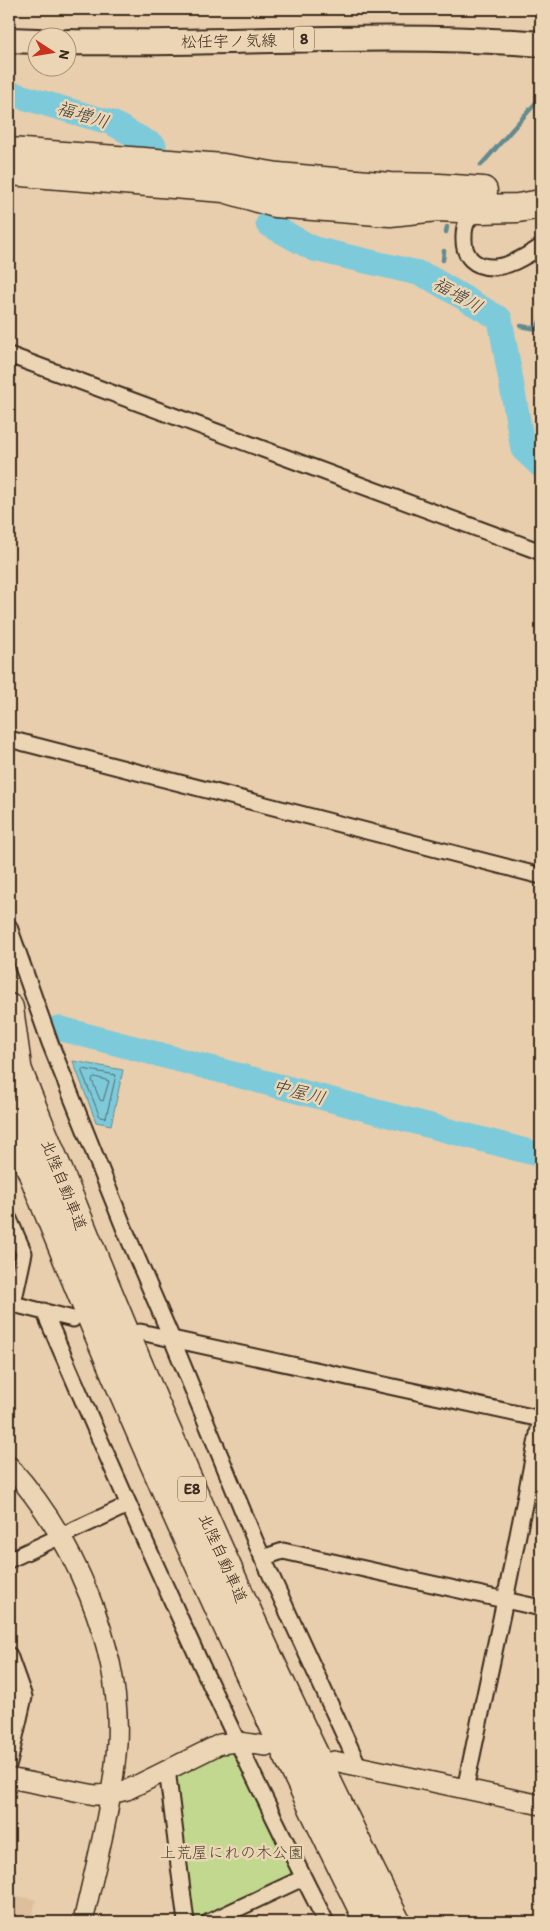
<svg xmlns="http://www.w3.org/2000/svg" width="550" height="1931" viewBox="0 0 550 1931" font-family="Itim,'Klee One',sans-serif">
<rect width="100%" height="100%" fill="#e8ceac"/>
<filter id="ink" filterUnits="userSpaceOnUse"><feTurbulence type="fractalNoise" baseFrequency=".02" numOctaves="2"/><feDisplacementMap in="SourceGraphic" scale="10" xChannelSelector="R" yChannelSelector="G"/><feConvolveMatrix kernelMatrix="1 2 1 2 8 2 1 2 1" color-interpolation-filters="sRGB"/></filter>
<g filter="url(#ink)">
<!-- built -->
<path fill="#ddbf9d" d="M9,1894L36,1900L31,1922H9Z"/>
<!-- green -->
<path fill="#c1d88e" stroke="#7e8156" d="M226,1751L237,1755L292,1869L290,1876L199,1920L191,1915L175,1781L179,1773Z"/>
<!-- water -->
<path fill="#7dcadb" stroke="#638a8f" d="M73,1061L123,1070L111,1125L96,1122Z"/>
<g fill="none" stroke-linecap="round" stroke-linejoin="round">
<!-- shore -->
<path stroke="#556a6a" stroke-width="1" d="M83,1069L116,1075L106,1118L100,1117L82,1072Z
M95,1077L109,1081L103,1101L100,1100L92,1080Z"/>
<!-- stream -->
<path stroke="#638a8f" stroke-width="4.5" d="M481,165L541,97
M446,232L447,227
M443,260L444,251
M434,280L436,276
M500,319L509,324
M521,326L537,329L541,319"/>
<!-- river -->
<path stroke="#7dcadb" stroke-width="25" d="M9,93L112,123L154,146
M268,224L314,249L418,273L430,278L500,319L523,449L541,466
M58,1028L541,1155"/>
<defs>
<path id="minor" d="M481,209C476,213 470,217 467,222C464,227 464,232 464,237C463,257 475,268 495,267C511,266 527,255 541,247
M9,355L541,552
M9,739L541,876
M9,927L50,1043L125,1230L172,1339L256,1543L358,1765
M9,1219L24,1253L13,1304
M9,1303L73,1319
M44,1311C133,1517 224,1722 326,1922
M140,1332L541,1419
M262,1558L283,1551L541,1608
M9,1560L128,1505
M9,1655L24,1697L9,1763
M9,1694L24,1697
M167,1769L186,1922
M465,1789L505,1600L541,1419
M209,1922L303,1878"/>
<path id="tertiary" d="M9,1466C73,1536 122,1647 117,1743C113,1803 96,1863 83,1922
M334,1761L541,1805
M9,1778L95,1795L110,1794L127,1790L220,1744L238,1742L266,1746"/>
<path id="primary" d="M9,40L38,41
M68,42C225,45 384,31 541,44"/>
<path id="motorway" d="M10,152L223,168L278,177L390,187L439,188L483,191
M9,171L224,188L275,203L390,212L437,207L481,209L518,208L541,204
M9,1008L17,1066
M9,1047C31,1107 57,1166 81,1226C176,1462 282,1694 396,1922
M9,1113C116,1388 238,1658 369,1922"/>
</defs>
<!-- minor casing -->
<use href="#minor" stroke="#3b2a1e" stroke-width="19"/>
<!-- tertiary casing -->
<use href="#tertiary" stroke="#3b2a1e" stroke-width="22"/>
<!-- primary casing -->
<use href="#primary" stroke="#3b2a1e" stroke-width="28"/>
<!-- motorway casing -->
<use href="#motorway" stroke="#3b2a1e" stroke-width="31"/>
<!-- minor -->
<use href="#minor" stroke="#ebd5b4" stroke-width="15"/>
<!-- tertiary -->
<use href="#tertiary" stroke="#ebd5b4" stroke-width="19"/>
<!-- primary -->
<use href="#primary" stroke="#ebd5b4" stroke-width="24"/>
<!-- motorway -->
<use href="#motorway" stroke="#ebd5b4" stroke-width="28"/>
</g>
</g>
<g text-anchor="middle" dominant-baseline="central" stroke-width="5" stroke-linejoin="round" paint-order="stroke">
<!-- shield labels -->
<g fill="#ebd5b4" stroke="#705d4b" stroke-width="1">
<rect x="294" y="26.5" width="20" height="25" rx="4"/>
<rect x="178" y="1476.5" width="28" height="25" rx="4"/>
</g>
<g font-size="15" font-weight="bold" fill="#3b2a1e">
<text x="304" y="39">8</text>
<text x="192" y="1489">E8</text>
</g>
<!-- street labels -->
<g font-size="16" fill="#3b2a1e" stroke="#ebd5b4">
<text transform="translate(229 41) rotate(-1)">松任宇ノ気線</text>
<text transform="translate(64 1185) rotate(68)">北陸自動車道</text>
<text transform="translate(223 1558) rotate(66)">北陸自動車道</text>
</g>
<!-- park labels -->
<g font-size="16" fill="#4f442f" stroke="#ebd5b4">
<text x="232" y="1852">上荒屋にれの木公園</text>
</g>
<!-- water labels -->
<g font-size="18" font-style="italic" fill="#45423a" stroke="#ebd5b4">
<text transform="translate(83 115) rotate(17)">福増川</text>
<text transform="translate(458 295) rotate(30)">福増川</text>
<text transform="translate(299 1092) rotate(15)">中屋川</text>
</g>
</g>
<!-- margin -->
<rect width="550" height="1931" fill="none" stroke="#ebd5b4" stroke-width="30"/>
<rect x="15" y="15" width="520" height="1901" fill="none" stroke="#3b2a1e" stroke-width="2" filter="url(#ink)"/>
<!-- north arrow -->
<g transform="translate(52 52) rotate(102)"><circle r="24" fill="#ebd5b4" stroke="#a59178"/>
<path d="M0-4L9 19L0 12L-9 19Z" fill="#c8321e"/>
<text y="-8" font-size="14" font-weight="bold" text-anchor="middle" fill="#3b2a1e">N</text>
</g>
</svg>
